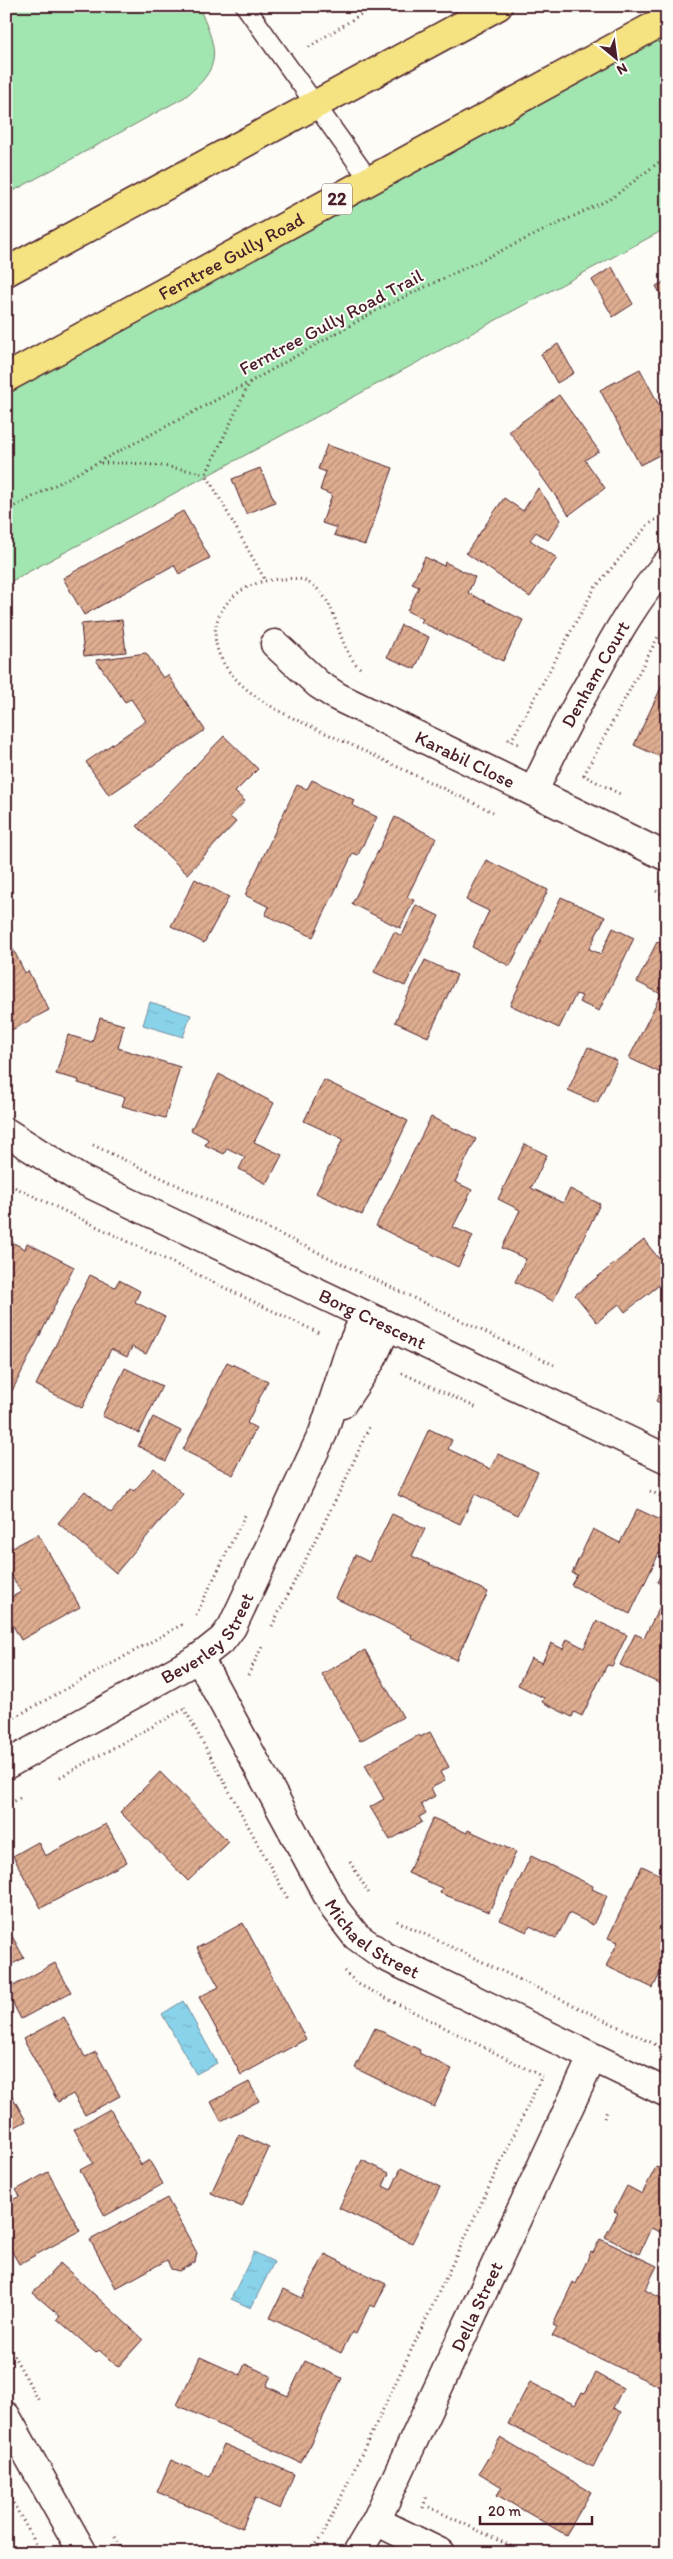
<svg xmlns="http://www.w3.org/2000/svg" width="673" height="2559" viewBox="0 0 673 2559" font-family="Itim,sans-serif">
<defs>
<pattern id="water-ripples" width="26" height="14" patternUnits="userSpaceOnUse" patternTransform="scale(1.25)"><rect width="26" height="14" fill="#89d3ea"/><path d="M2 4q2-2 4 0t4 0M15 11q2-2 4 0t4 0" fill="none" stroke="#78b5c9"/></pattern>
<pattern id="building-hatch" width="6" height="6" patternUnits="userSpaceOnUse" patternTransform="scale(1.25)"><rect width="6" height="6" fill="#dfae91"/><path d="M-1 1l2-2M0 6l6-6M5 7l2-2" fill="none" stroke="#b78d77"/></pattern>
</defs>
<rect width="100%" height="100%" fill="#fdfcf7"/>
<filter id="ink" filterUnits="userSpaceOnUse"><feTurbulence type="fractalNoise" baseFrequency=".02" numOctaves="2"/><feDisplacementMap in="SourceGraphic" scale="10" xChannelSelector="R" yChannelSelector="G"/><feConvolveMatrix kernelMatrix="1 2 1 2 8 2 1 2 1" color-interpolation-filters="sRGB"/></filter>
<g filter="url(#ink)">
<!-- green -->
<path fill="#a1e5b0" stroke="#76826e" d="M6,6H209L201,12C219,53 221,68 185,97L6,195Z
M667,19V228L6,584V378Z"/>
<!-- water -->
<path fill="url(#water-ripples)" stroke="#708b9e" d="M150,1002L191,1015L183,1037L143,1025Z
M183,2001L217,2063L196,2074L162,2014Z
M254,2252L274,2262L251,2308L231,2299Z"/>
<!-- building -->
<path fill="url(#building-hatch)" stroke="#4a1f2b" d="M612,267L633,304L613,317L592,280Z
M667,280V306L656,286Z
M558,344L574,373L557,383L541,354Z
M640,369L659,405L667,401V451L640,465L600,390Z
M559,395L599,451L585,460L605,488L569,515L509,431Z
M327,445L393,468L365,545L334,535L337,528L322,523L332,495L320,490L326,472L318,469Z
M260,468L275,502L246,514L232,479Z
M538,488L561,520L548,540L536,532L530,540L557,558L530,597L466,553L504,498L523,511Z
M183,511L210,558L179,574L174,565L84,615L63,578Z
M425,557L444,566L445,562L475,577L468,593L523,620L503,661L421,622L423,619L407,611L419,587L412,584Z
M122,620L126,652L84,656L81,624Z
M401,625L429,637L415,669L387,657Z
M146,653L163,678L168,675L205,730L109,795L86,762L146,721L131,699L125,702L96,660Z
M667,675V760L634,745Z
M224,736L258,769L235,792L245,801L230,817L236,822L187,874L137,826Z
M312,780L354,800L352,805L377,817L358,855L353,853L313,937L265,915L269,907L245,895L297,785L307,789Z
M395,817L436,838L407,897L414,900L400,928L352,904Z
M486,860L548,890L510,966L472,947L489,911L466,900Z
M195,879L229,897L204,943L171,926Z
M561,897L605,917L589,949L601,954L613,928L634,938L599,1011L579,1002L582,996L576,994L559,1028L510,1005Z
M416,905L439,916L405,986L374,972L394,932L402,936Z
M657,942L667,946V1076L629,1058L661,994L637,982Z
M13,949L25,973L28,971L49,1010L6,1033V952Z
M425,960L457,975L428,1037L395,1022Z
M100,1018L124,1025L118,1048L180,1067L165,1118L122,1106L125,1097L78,1083L79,1080L56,1074L68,1035L92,1042Z
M588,1047L617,1061L597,1103L568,1090Z
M219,1074L274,1103L254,1142L282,1155L267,1184L239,1169L245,1157L227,1148L224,1154L205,1145L208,1139L191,1130Z
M324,1080L408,1121L362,1215L316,1193L343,1139L304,1121Z
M431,1117L476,1139L455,1182L472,1190L453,1227L473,1236L458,1267L376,1226Z
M525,1144L547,1155L531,1188L563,1203L570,1189L600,1204L553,1301L515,1282L526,1259L502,1248L520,1210L498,1199Z
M6,1239L25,1249L27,1243L74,1267L11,1393L6,1391Z
M644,1240L667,1269V1279L625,1312L619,1304L597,1322L575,1295Z
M90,1275L115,1287L119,1280L140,1291L135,1302L165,1317L146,1354L132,1347L127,1357L111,1349L82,1408L36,1385Z
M227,1362L268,1381L247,1423L256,1428L233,1475L183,1450Z
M125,1368L162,1386L139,1433L102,1416Z
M667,1379V1406L656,1401Z
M153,1417L181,1431L166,1461L138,1446Z
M429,1429L452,1440L448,1449L490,1469L498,1454L538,1472L517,1515L475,1494L460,1524L398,1495Z
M154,1468L183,1494L116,1573L58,1523L85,1491L111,1513L131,1489L134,1491Z
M637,1509L667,1523V1549L664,1555L659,1553L630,1614L571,1585L577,1575L572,1573L593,1529L620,1543Z
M392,1514L425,1529L412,1556L488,1592L456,1660L411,1638L412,1635L335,1598L355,1555L369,1562Z
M38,1534L80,1607L21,1640L6,1613V1600L21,1592L6,1566V1551Z
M667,1563V1587L657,1582Z
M667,1592V1687L620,1665L635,1634L644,1638Z
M597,1621L627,1635L612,1666L607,1665L582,1716L574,1712L572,1717L542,1702L544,1698L518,1685L531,1658L542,1663L551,1643L563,1649L567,1639L584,1648Z
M365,1650L403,1717L360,1741L322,1674Z
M430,1732L449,1767L440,1772L445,1781L431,1788L435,1796L421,1804L426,1813L419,1817L422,1822L390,1840L370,1807L384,1799L365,1765L419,1735L420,1737Z
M160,1772L229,1842L188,1881L120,1812Z
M433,1818L467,1833L468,1830L516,1852L489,1912L440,1893L442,1888L408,1873Z
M106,1824L127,1862L41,1908L13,1856L38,1842L45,1856Z
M531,1856L593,1886L592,1889L607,1896L593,1925L569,1913L556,1939L530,1926L527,1932L500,1920Z
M642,1866L667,1878V1959L653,1988L606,1966L618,1942L608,1938Z
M243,1923L306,2039L241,2075L199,1997L219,1987L197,1948Z
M6,1925L24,1958L6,1967Z
M55,1963L71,1992L21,2019L6,1990Z
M64,2017L85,2057L96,2052L120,2096L85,2115L73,2094L58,2102L23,2039Z
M375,2028L420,2050L419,2053L452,2069L434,2107L355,2068Z
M249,2082L259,2101L221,2121L211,2102Z
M6,2085L26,2121L6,2132Z
M110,2109L141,2165L149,2160L163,2184L105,2216L80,2170L93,2163L74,2129Z
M239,2134L269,2148L242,2207L211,2193Z
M362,2160L389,2173L383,2186L391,2190L401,2168L440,2187L412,2243L339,2208Z
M656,2167L667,2172V2235L651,2228L639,2254L605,2237L618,2213L614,2211L627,2186L642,2194Z
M48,2172L80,2231L19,2264L6,2241V2203L20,2196L16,2190Z
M167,2198L197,2253L195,2262L179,2271L171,2269L167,2260L116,2288L90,2240Z
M600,2239L657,2266L645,2290L665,2300L667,2295V2390L552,2336L557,2327L553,2325L573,2282L576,2284L591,2252L593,2253Z
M325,2254L386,2284L375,2307L370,2305L356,2334L352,2332L341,2353L270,2318L284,2289L302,2298Z
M60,2263L143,2339L118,2367L99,2350L96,2353L57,2319L60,2316L33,2293Z
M200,2357L240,2375L245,2364L271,2376L266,2386L288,2396L305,2361L342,2378L301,2463L177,2405Z
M596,2373L623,2388L613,2408L621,2412L593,2467L508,2424L530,2382L575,2405L582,2392L585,2393Z
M500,2438L591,2492L566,2535L497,2495L502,2487L479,2473Z
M224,2444L294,2474L280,2509L255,2498L242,2528L157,2492L171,2460L210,2477Z"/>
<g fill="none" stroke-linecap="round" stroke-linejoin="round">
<defs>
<path id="lane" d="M245,6L370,181"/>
<g id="street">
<path id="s1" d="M275,644L318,684L338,697L667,857"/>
<path id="s2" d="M534,791C552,751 572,713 594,675C616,635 636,599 667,563"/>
<path id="s3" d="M6,1132L80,1179L667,1459"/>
<path d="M342,1404L372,1359L387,1326"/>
<path id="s4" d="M199,1658L335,1909L356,1936L384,1956L667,2093"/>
<path id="s5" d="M6,1765L199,1658L223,1639L232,1627L323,1433L350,1349L365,1316"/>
<path d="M6,2416L83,2553"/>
<path d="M376,2521L441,2553"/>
<path id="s6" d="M357,2553L376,2521L592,2058"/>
</g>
<g id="primary">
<path d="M6,272L498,6"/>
<path id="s7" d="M6,378L667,19"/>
</g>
</defs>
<!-- lane casing -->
<use href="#lane" stroke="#4a1f2b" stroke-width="21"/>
<!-- street casing -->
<use href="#street" stroke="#4a1f2b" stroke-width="31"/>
<!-- primary casing -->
<use href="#primary" stroke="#4a1f2b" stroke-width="31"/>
<!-- path -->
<path stroke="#4a1f2b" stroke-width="3" stroke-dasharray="1 4" stroke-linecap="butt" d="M309,47L374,6
M250,382L206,474L265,580
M101,463C137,462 171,466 206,474
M6,511L250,382L379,309L612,198L667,156
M360,668C334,645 341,601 309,583C302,578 292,578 284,579C229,579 192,628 232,675C261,708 307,724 345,742C394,765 444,789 493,812
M508,739L520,745
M511,741L594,589L647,526L667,511
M583,775L622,795
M584,775L658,637
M656,891L667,896
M93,1145L554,1365
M6,1183L321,1334
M402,1373L477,1408
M650,1491L667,1499
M196,1615L245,1515
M272,1626L344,1483L370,1425
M248,1675L263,1645
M184,1708L288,1899
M6,1722L185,1623
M60,1777L186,1708
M6,1806L23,1796
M350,1862L370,1895
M397,1921L667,2050
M344,1971L358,1984L370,1990L545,2078
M604,2118L607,2111
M6,2342L39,2401
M6,2490L41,2553
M429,2507L525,2553
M423,2508L427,2495
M115,2537L123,2553
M304,2553L311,2549L323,2535L542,2076"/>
<!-- lane -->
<use href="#lane" stroke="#fdfcf7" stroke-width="18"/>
<!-- street -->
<use href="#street" stroke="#fdfcf7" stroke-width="28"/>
<!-- primary -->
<use href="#primary" stroke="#f5e382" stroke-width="28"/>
</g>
</g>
<g text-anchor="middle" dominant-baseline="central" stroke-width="4" stroke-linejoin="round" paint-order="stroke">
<!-- shield labels -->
<rect fill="#fdfcf7" stroke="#806168" stroke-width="1" x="322" y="183.5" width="30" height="31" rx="4"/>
<g font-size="18" font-weight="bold" fill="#4a1f2b">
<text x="337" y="199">22</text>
</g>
<!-- street labels -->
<g font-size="19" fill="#4a1f2b" stroke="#fdfcf7">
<text stroke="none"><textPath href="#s7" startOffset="256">Ferntree Gully Road</textPath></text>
<text transform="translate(331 322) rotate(-28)">Ferntree Gully Road Trail</text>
<text stroke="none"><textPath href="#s2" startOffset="132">Denham Court</textPath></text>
<text stroke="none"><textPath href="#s1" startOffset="224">Karabil Close</textPath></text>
<text stroke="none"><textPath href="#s3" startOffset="412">Borg Crescent</textPath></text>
<text stroke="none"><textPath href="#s5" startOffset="241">Beverley Street</textPath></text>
<text stroke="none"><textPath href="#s4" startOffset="334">Michael Street</textPath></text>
<text stroke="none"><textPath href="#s6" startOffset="274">Della Street</textPath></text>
</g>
</g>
<!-- margin -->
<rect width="673" height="2559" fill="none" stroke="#fdfcf7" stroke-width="25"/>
<rect x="12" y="12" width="648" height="2534" fill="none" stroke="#4a1f2b" stroke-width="2" filter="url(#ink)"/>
<!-- north arrow -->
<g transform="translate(616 58) rotate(151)" stroke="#fdfcf7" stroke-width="4" paint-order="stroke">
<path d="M0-4L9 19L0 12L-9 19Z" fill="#4a1f2b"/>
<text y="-8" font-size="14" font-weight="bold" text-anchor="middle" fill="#4a1f2b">N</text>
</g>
<!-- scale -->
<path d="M480 2516v8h112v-8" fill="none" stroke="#4a1f2b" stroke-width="2.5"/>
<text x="488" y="2516" font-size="15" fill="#4a1f2b" stroke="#fdfcf7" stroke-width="4" paint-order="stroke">20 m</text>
</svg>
